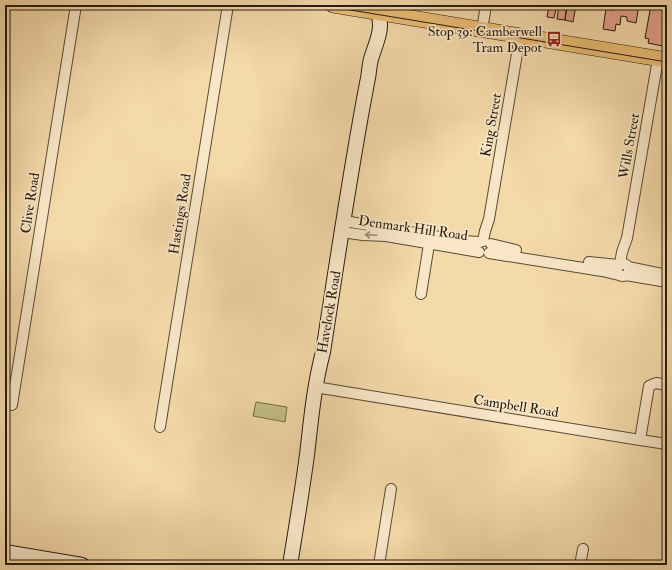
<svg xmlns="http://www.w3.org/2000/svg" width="672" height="570" viewBox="0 0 672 570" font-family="'IM FELL Double Pica',serif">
<rect width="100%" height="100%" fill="#f4d9a9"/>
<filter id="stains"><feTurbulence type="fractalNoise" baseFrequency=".005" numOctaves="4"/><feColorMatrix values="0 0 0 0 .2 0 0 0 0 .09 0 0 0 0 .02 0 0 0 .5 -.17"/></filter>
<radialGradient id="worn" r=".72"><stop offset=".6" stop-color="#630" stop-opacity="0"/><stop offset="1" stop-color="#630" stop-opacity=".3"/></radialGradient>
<!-- green -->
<path fill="#c1be84" stroke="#746d4a" d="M256,402L287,407L285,422L253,416Z"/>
<!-- building -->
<path fill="#e2a18b" stroke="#261c0f" d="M438,5H457V8Z
M549,5H557L554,18L547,17Z
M559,5H567L565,20L557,19Z
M567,5H576L573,22L565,20Z
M614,5H639L636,23L627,21V17L621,16L620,25L616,24L615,31L603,29L606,9L613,10Z
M651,5H660V6L667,8V15L665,23H667V47L648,43L649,39L645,38Z"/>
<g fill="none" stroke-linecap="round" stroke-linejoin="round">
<defs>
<path id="street" d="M482,30L486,5
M344,221L463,241L480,242
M342,232L363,235L386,236L479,252
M483,241L485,231L489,219L520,36
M491,244L516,250
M489,253L602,271L619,275
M589,262L618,265
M617 270a6 6 0 1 1 12 0a6 6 0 1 1-12 0Z
M620,264L622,252L627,238L658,59
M628,267L667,275
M626,275L667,282
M421,294L430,238
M315,387L640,440L649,386L656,383L667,385
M12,405L76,5
M160,427L228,5
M640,440L667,444
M379,565L391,489
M580,565L583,549"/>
<path id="secondary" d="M5,552L82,565
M290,565C296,528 302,492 307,455C311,420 314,386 323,352C337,262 350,172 367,83C369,75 369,67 371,59C375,45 385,27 377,12"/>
<path id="primary" d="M333,5L667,60"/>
</defs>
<!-- street casing -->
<use href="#street" stroke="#5a4b36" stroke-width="12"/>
<!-- secondary casing -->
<use href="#secondary" stroke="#261c0f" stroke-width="16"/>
<!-- primary casing -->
<use href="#primary" stroke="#261c0f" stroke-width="16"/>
<!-- street -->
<use href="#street" stroke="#f8e6c7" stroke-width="10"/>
<!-- secondary -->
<use href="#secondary" stroke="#f8e6c7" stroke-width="14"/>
<!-- primary -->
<use href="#primary" stroke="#eabc74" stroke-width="15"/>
<!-- tram -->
<path stroke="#261c0f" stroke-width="1" d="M320,5L667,62"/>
</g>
<!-- one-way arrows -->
<defs><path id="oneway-shaft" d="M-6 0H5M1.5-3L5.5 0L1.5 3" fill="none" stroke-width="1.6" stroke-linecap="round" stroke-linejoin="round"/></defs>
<use stroke="#9a8b74" href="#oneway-shaft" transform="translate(371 235) rotate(-177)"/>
<!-- icons -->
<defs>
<symbol id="bus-bare" viewBox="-9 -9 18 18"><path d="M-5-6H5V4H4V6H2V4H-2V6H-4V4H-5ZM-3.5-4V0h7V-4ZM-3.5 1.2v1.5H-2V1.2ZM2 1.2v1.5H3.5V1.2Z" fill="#8f2418" stroke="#f8e6c7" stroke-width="2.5" paint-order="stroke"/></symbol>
</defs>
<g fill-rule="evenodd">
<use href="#bus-bare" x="543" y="28" width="22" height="22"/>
</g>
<g text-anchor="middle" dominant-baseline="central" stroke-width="3.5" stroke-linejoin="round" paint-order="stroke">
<!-- poi labels -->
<g font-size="14" fill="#261c0f" stroke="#f8e6c7" text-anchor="end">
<text x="542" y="31">Stop 39: Camberwell<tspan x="542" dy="16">Tram Depot</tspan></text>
</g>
<!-- street labels -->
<g font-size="14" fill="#261c0f" stroke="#f8e6c7">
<text transform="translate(491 125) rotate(-80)">King Street</text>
<text transform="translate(629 146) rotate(-80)">Wills Street</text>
<text transform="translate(30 203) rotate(-81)">Clive Road</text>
<text transform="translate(180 214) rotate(-81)">Hastings Road</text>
<text transform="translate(413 228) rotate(8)">Denmark Hill Road</text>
<text transform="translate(329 312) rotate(-80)">Havelock Road</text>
<text transform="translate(516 406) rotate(9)">Campbell Road</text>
</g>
</g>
<!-- margin -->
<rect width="672" height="570" fill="none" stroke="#f4d9a9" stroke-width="20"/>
<rect x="6" y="6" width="660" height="558" fill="none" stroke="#261c0f" stroke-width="2"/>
<rect x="10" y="10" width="652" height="550" fill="none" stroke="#261c0f"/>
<rect width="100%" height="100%" filter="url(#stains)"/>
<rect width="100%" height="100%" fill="url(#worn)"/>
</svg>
